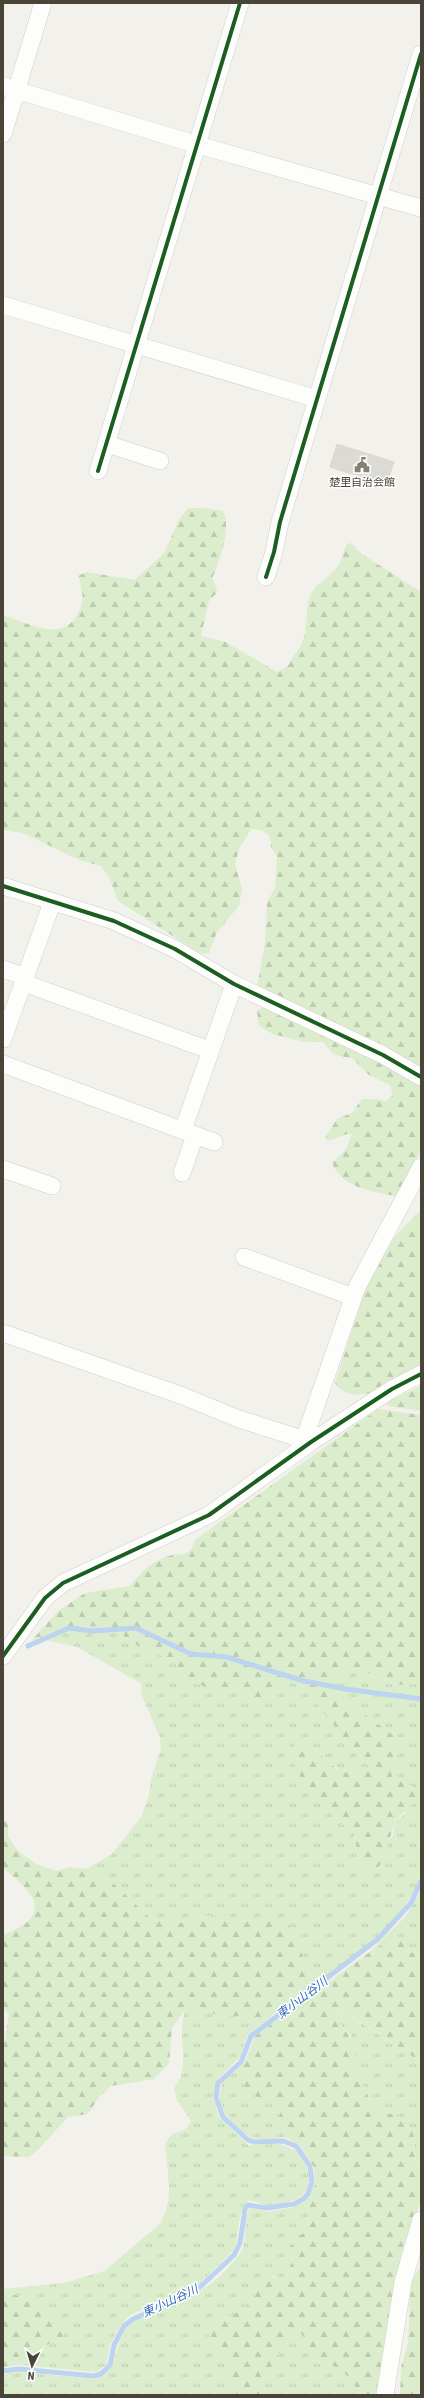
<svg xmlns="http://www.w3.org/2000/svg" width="424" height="2398" viewBox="0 0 424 2398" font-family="'Roboto Condensed','Noto Sans JP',sans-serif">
<defs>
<pattern id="grass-tufts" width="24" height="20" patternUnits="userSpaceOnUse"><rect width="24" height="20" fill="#dbedcc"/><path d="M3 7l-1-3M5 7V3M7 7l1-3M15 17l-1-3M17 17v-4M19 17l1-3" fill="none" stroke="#bdccb0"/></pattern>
<pattern id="forest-firs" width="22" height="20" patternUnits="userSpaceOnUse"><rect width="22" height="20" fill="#dbedcc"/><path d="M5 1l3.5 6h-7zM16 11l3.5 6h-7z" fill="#bdccb0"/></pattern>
</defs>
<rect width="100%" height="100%" fill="#f2f1ec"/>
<!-- grass -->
<path fill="url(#grass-tufts)" d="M74,1626L111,1627L141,1648L158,1654L176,1664L182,1676L219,1694L234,1688L244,1689L260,1700H273L285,1681L301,1684L332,1722L341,1738L355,1748L370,1768L365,1774L340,1771L308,1744H295L291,1752L331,1814L354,1834L360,1867L393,1836L395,1821L405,1814L413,1787L392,1777C391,1764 397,1754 398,1741L393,1735L353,1706L330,1683L333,1675C369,1662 362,1676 392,1684C400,1686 413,1683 421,1683V1836L419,1841C421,1852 423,1865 420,1875C408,1920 348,1963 310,1989L313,1981L299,1946V1935L265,1919L242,1922L226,1917L204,1916L189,1923L161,1921L149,1917L111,1881L86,1869L111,1855L141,1817L149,1796L151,1779L161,1748L160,1738L141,1693L142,1684L77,1647L41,1639L57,1628Z
M421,1891V1956L405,1950L371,1951L405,1917Z
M340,2009L421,2062V2168C412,2162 414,2150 415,2140L392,2114L375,2112L365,2089L352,2070L351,2035L339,2024L331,2011Z
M185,2010L264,2017L275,2013L247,2036L240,2057L217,2080L213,2098L219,2117L248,2145L279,2144L295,2150C299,2156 306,2163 308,2171C315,2196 289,2205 269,2205C261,2205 255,2200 248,2201C235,2213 241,2236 233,2251L198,2285L130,2315L121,2325L110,2345L106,2365L96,2372L18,2365L50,2343L62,2339L52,2317L21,2296L3,2292V2289L64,2283L104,2271L160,2224C175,2200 167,2171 165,2144L172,2134L186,2129L191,2121L177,2100L174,2089C189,2067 181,2054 182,2029C182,2023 184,2016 185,2010Z
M244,2064L243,2074L283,2104L279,2117L285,2137L264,2140L250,2138L241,2130L226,2116L219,2099L222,2082Z
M311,2196L308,2202L309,2230L298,2236L290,2248L292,2262L285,2278L272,2276L257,2303L238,2311L230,2318L218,2319L209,2338C228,2351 228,2375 237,2395H3V2375L5,2374L19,2372L94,2379C123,2374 111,2334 135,2320C141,2317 148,2316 155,2313C162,2309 168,2303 175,2300C184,2296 193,2295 201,2290C215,2283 229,2267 239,2255C249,2241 242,2221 250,2208L269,2212L294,2207Z
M293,2332H301L310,2342V2353L314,2363L328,2362L349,2377L360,2395H268L261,2382Z"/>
<!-- forest -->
<path fill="url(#forest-firs)" d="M188,508H204L223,511C232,529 219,561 212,579L217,589L216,594L209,600L201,636L226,642L277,672C289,667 287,666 294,656C314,631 301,612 312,592C317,583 331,576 338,566C342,561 343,551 347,544L351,543L362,554L421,592V1070L257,987L265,943L267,902L275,888L277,856L271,848L270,837L262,830L251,829L239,849L235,864L242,889L239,906L217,932L209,953L201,954L118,901L109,877L101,866L79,860L23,833L3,830V619L5,616C29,623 62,643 77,615C85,601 83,590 78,576L86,572L135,580L164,553L180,518Z
M265,1006L373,1058L421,1084V1150L396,1196C373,1192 340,1187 332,1162L345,1151L352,1134H347L328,1141L325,1138L337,1119L352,1113L362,1099H376L386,1101L393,1095L390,1085L369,1075L353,1059L333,1054L323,1042H303L273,1034L259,1026L257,1011Z
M421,1210V1365C397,1378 358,1413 335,1383L365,1290L395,1236Z
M421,1386V1411L388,1406L387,1403L389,1401Z
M378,1409L421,1415V1683C413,1684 400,1686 392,1684C363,1676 370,1662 333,1675L330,1683L353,1706L393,1735L398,1741C397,1754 391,1764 392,1777L413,1787L416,1796L415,1802L395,1821L383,1862L373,1872L360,1867L354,1834L331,1814L308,1788L297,1771L291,1752L295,1744H308L339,1771L365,1774L370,1768L355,1748L341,1738L332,1722L301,1684L285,1681L273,1700H260L244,1689L234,1688L219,1694L182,1676L176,1664L158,1654L141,1648L111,1627L74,1626L57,1628L41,1639L31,1641L58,1611L85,1593L130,1586C142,1571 153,1560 172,1555C177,1554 183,1555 187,1553C192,1550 193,1545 195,1540Z
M3,1818L8,1824V1837L19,1852L38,1865L57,1871L69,1867L86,1869L111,1881L149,1917L161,1921L189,1923L204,1916L226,1917L242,1922L265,1919L285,1922L299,1935V1946L313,1981L310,1989L275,2013L264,2017H245L185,2010L172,2028L169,2063L154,2079L111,2086L99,2097L88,2114L68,2117L38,2150L29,2157L3,2156V2050L9,2014L3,2009V1935C54,1915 36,1894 3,1868Z
M392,1939L402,1941L405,1950L421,1956V2062L341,2009L331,2011C343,2031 364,2044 352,2070L365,2089L375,2112L392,2114L407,2119C409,2126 414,2134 415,2141C416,2151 411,2161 421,2168V2202L404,2243L394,2285L376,2395H360L349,2377L328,2362L314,2363L310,2353V2342L301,2333L293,2332L261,2382L268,2395H237C228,2375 228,2351 209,2338L208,2323L218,2319L230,2318L238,2311L256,2303L253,2289L262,2278L286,2277L292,2262L290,2248L298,2236L309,2230L308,2202L315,2184L314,2167L299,2145L285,2137L279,2117L283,2104L248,2094L243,2084L244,2064L255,2036L371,1951Z
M421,2265V2395H400L401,2367L408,2343L411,2283Z
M3,2292C28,2296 46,2310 63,2329L62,2339L50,2343L18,2365L3,2367Z"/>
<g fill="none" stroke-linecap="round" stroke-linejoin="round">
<!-- stream -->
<path stroke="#bcd4f0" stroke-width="5" d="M28,1646L69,1628L92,1631L136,1628L191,1654L226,1657L304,1681L346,1689L421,1699
M3,2371L19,2369L94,2376L101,2374L110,2365L114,2345L124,2326L133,2319L156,2309L175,2297L200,2287L234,2255L240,2243L245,2209L248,2205L267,2208L294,2204L303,2199L308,2194L312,2182L310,2166L296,2146L283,2141L254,2142L248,2140L223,2117L216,2098L218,2083L241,2062L251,2036L378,1939L411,1903L421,1881"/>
</g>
<!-- building -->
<path fill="#dcdad4" stroke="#dad8d2" d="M337,444L394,462L386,485L330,467Z"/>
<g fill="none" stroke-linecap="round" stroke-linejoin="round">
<defs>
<path id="minor" d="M3,86L198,145L421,208
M3,134L43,3
M3,305L317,399
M107,444L160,461
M98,471L240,3
M266,577L274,552L280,522L421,54
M3,886L114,921L175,949L234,984L383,1055L421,1077
M3,969L26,977
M24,983L209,1050
M3,1039L52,903
M3,1064L214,1142
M183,1130L234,984
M3,1169L52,1186
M182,1173L195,1135
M244,1257L353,1297
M3,1333L183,1396L239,1419L311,1442
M304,1440L357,1287L421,1167
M3,1656L45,1598L63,1583L209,1515L311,1442L392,1389L421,1374
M385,2395L403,2282L421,2220"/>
</defs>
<!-- minor casing -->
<use href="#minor" stroke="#d0cfc9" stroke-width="18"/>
<!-- minor -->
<use href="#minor" stroke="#fdfdfc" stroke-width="17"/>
<defs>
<path id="cycleway" d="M98,471L240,3
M266,577L274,552L280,522L421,54
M3,886L114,921L175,949L234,984L383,1055L421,1077
M3,1656L45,1598L63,1583L209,1515L311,1442L392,1389L421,1374"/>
</defs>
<!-- cycleway casing -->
<use href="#cycleway" stroke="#fff" stroke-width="6"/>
<!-- cycleway -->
<use href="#cycleway" stroke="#1b5e20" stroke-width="4"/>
</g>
<!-- icons -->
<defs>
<symbol id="civic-bare" viewBox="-9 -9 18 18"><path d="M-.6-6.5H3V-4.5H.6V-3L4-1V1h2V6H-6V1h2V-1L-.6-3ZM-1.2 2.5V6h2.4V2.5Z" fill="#848176" stroke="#fff" stroke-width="2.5" paint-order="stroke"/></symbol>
</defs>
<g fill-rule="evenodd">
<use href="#civic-bare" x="351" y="454" width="22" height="22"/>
</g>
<g text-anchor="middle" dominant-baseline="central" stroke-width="3" stroke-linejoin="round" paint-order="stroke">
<!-- poi labels -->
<g font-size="11" fill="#494437" stroke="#fff">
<text x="362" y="482">楚里自治会館</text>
</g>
<!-- water labels -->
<g font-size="12" font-style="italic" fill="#2d6ab8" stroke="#fff">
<text transform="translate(302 1998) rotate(-37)">東小山谷川</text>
<text transform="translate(170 2301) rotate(-25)">東小山谷川</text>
</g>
</g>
<!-- border -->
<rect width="424" height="2398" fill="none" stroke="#494437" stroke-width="8"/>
<!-- north arrow -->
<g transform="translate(32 2366) rotate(185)" stroke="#ffffff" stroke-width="3" paint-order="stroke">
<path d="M0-3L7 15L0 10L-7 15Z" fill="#494437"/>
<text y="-6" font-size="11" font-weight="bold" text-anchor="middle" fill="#494437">N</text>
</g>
</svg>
